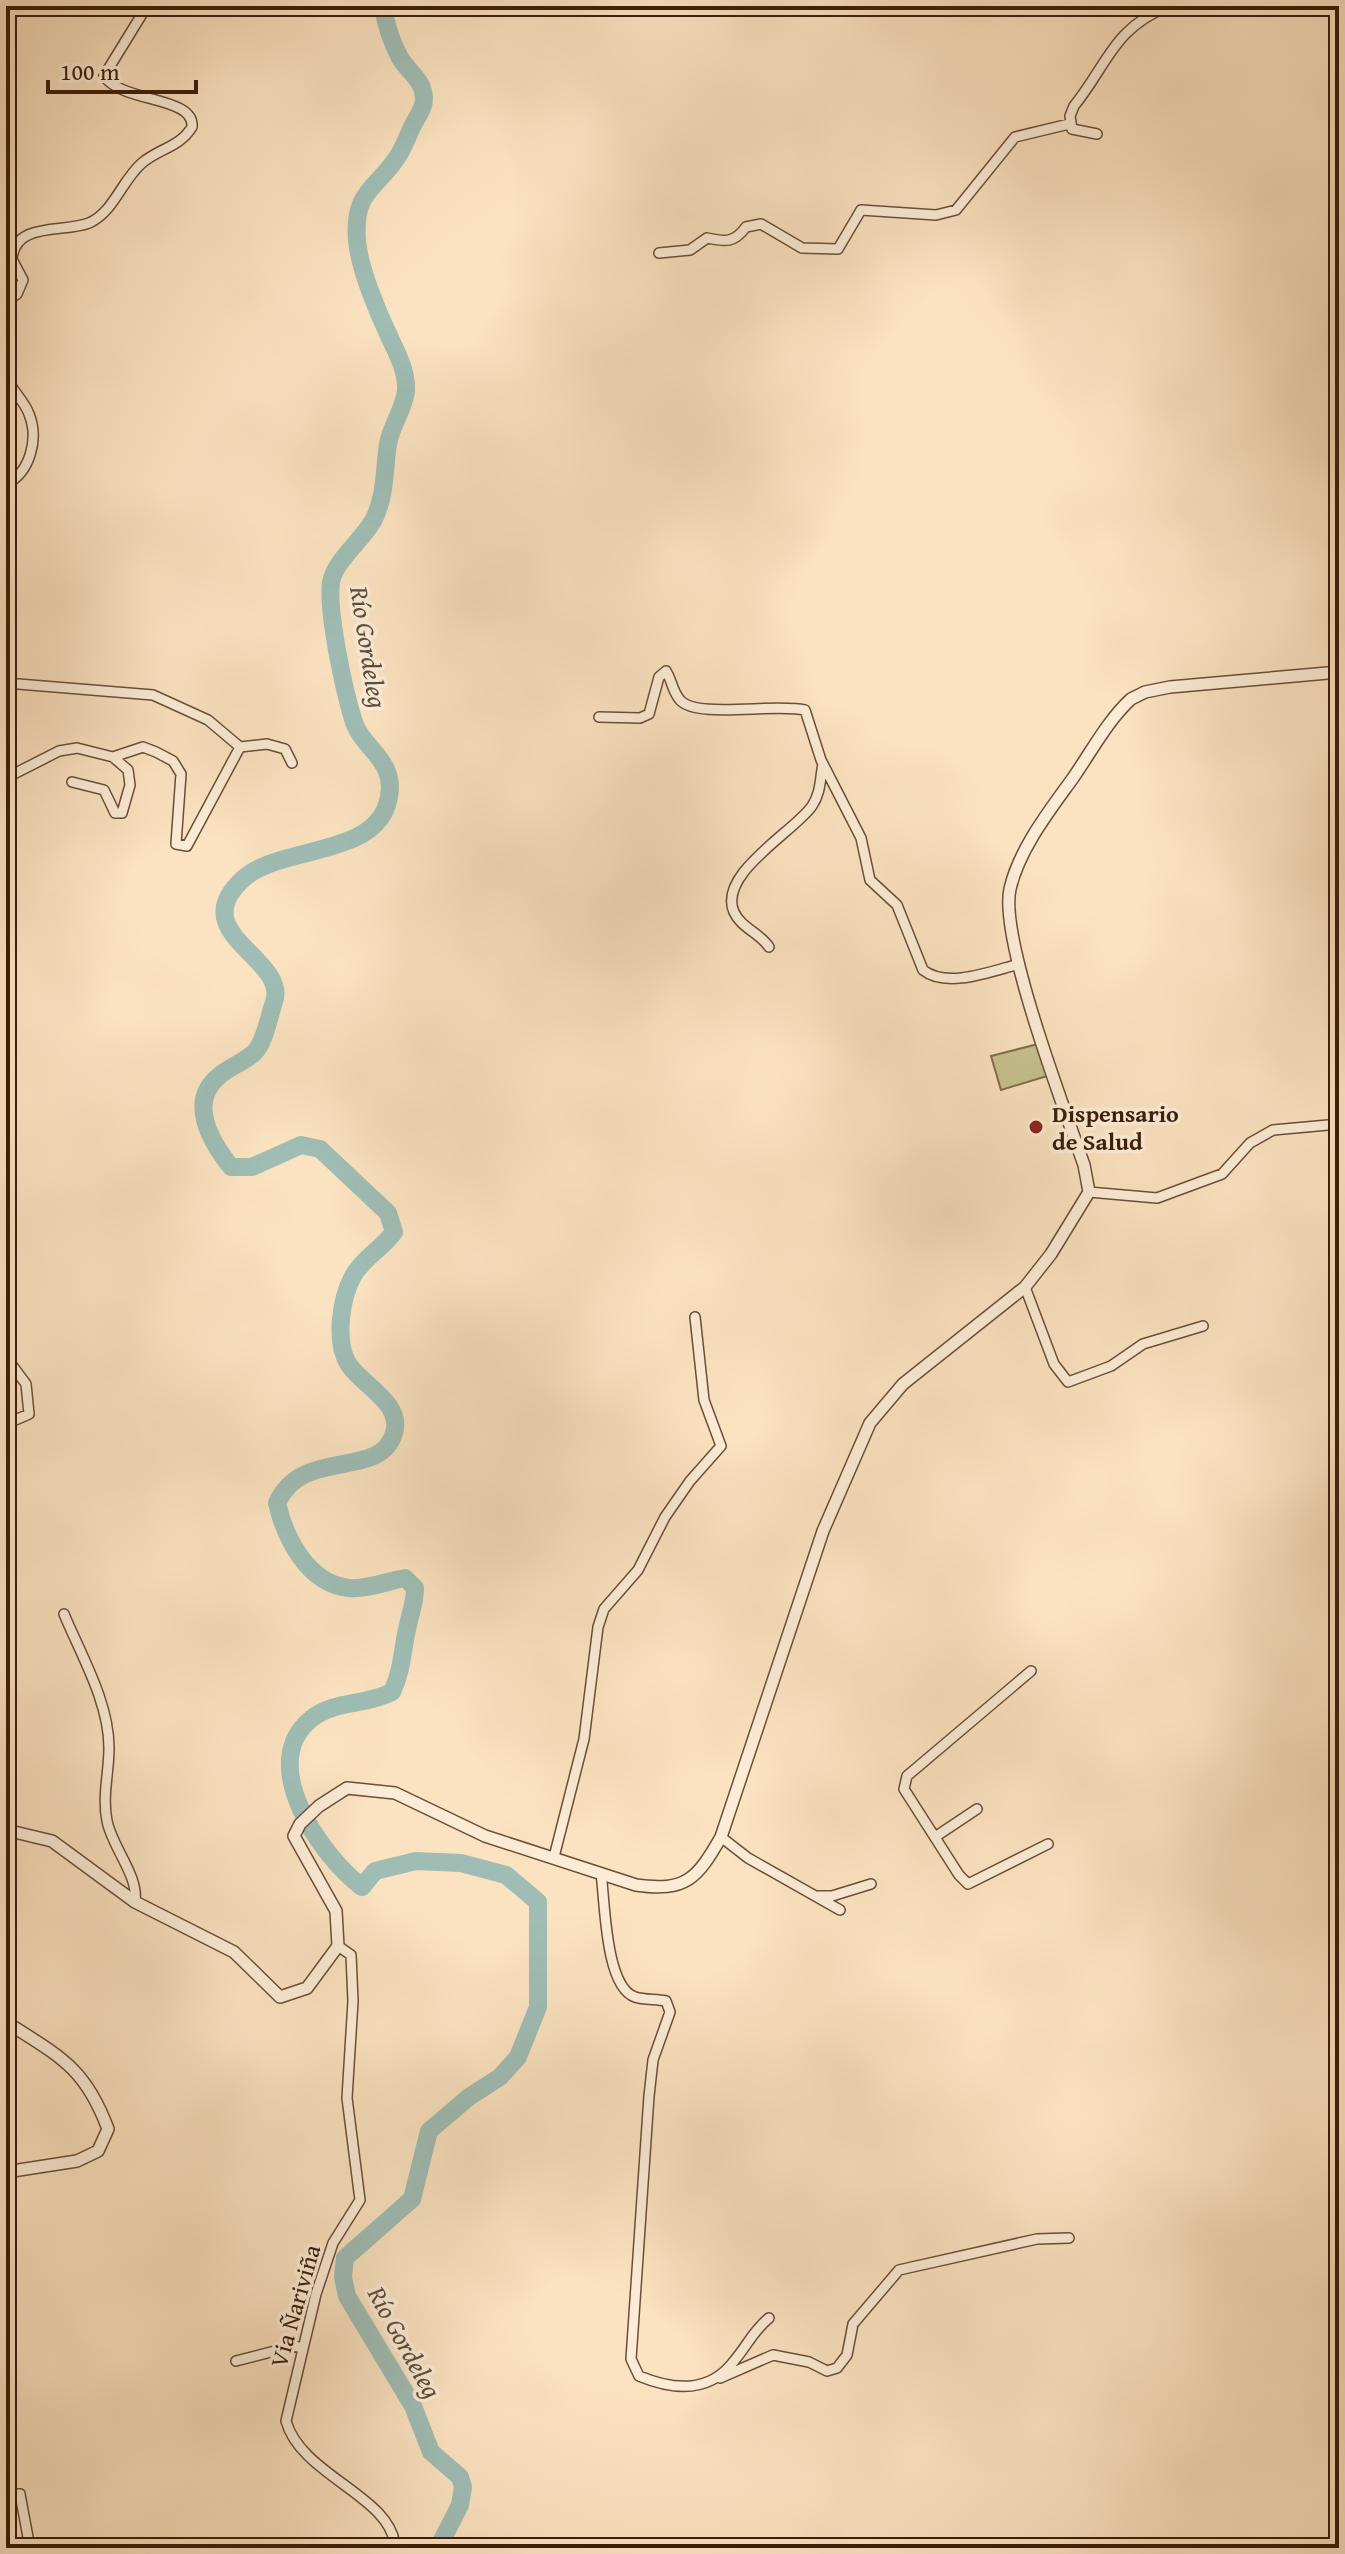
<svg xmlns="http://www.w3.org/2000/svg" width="1345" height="2554" viewBox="0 0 1345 2554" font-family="'Gentium Book Plus',serif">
<rect width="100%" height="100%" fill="#fbe2c0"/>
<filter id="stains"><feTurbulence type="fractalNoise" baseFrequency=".0025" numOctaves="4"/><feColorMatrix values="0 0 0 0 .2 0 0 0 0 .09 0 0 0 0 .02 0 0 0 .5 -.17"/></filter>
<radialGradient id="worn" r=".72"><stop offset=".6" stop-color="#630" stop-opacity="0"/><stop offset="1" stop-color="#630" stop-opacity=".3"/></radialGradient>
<!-- green -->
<path fill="#c6c18d" stroke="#806f4b" stroke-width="2" d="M1038,1044L1047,1076L1001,1090L991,1056Z"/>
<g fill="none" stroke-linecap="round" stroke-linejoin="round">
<!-- river -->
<path stroke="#9fbdb5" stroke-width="18" d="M383,6C386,26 391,41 400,58C409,73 424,80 424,99C424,108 417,117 413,125C408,135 404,147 398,156C377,189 353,190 357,240C359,268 378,313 390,338C398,355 407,372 406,391C404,409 391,426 388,444C384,470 386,494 374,519C364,539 335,560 331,582C327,611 344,690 353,719C361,750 401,760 387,805C370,857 279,846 243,879C183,934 289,958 274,1002C269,1016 265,1042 254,1053C244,1062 229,1067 219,1076C187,1102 211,1142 231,1167H252L301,1145L320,1149L388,1213L394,1232C382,1249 363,1258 353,1276C341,1298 334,1342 349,1365C362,1385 403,1403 394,1433C380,1481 303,1446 277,1503C285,1538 308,1584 349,1588C365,1590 388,1581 405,1578L415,1588C415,1602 411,1611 408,1625C402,1649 403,1669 392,1692C365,1706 335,1700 311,1719C256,1764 321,1856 362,1887L375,1871L416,1861L461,1863L506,1875L538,1902V2007L518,2057L500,2077L469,2097L429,2131L412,2199L345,2258L343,2277L347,2296L413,2406L431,2452L460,2477L463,2487L460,2505L438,2548"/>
<defs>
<path id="minor" d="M1097,134L1072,129L1070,116L1074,106C1108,64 1113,28 1169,6
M659,253L690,250L707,238C726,242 734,243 746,227L761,224L802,248L838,249L861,210L936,215L956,210L1015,137L1069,124
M6,302L17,294L23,280L12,259C15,221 65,233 89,223C114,212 122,180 142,163C158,149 180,147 192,127C195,96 122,103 104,76L147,6
M6,376C11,390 24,400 29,414C39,439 30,473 6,484
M6,683L153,695L208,720L240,747
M599,717L640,718L649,714L659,677L666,671C672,680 672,691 680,700C696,719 775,703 805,710L821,760L861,838L870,880L897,905L923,970C947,989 992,971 1019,964
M6,778L59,751L77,748L113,757L143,747L156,752L173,761L181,774L176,844L187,846L240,747L267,744L285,749L292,763
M72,782L104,790L115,813H122L130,785L128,770L113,757
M6,874V893
M769,947C760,933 741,928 734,912C717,874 795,831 812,806C821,793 820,778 823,764
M1089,1192L1157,1198L1222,1174L1250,1143L1273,1130L1339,1124
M1025,1287L1054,1364L1068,1382L1111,1366L1143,1344L1203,1326
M6,1357L26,1384L29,1414L6,1424
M64,1614C81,1655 109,1702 109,1748C109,1773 102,1796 107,1821C112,1847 139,1876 135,1902
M1031,1671L907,1776L904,1789L959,1875L968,1884L1048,1844
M721,1837L748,1858L840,1910
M935,1837L977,1809
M554,1857L584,1739L598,1627L604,1609L638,1570L665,1517L690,1481L721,1446L704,1400L695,1317
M601,1873C605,1901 605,1987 635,1997C644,2000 656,1999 666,2001L670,2012L653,2060L649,2096L631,2359L639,2376C673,2390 709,2394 734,2361C747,2346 753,2331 769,2318
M818,1896H832L871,1884
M338,1946L351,1955L353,2001L347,2098L360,2200L333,2243L316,2294L286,2421C301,2476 394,2497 395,2548
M236,2361L294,2346L303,2348
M720,2378L773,2355L809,2362L827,2371L837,2368L847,2355L853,2324L899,2270L1037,2239L1069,2238
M6,2494H20L30,2548"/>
<path id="tertiary" d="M6,1830L52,1841L135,1902L234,1952L280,1997L307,1988L338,1946L336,1911L294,1836L300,1824L319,1806L347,1788L395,1793L485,1836L636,1885C686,1892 697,1879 721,1837L823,1531L870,1423L903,1384L1025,1287L1051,1254L1089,1192L1084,1165C1065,1110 999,938 1010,889C1019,849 1050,810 1073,778C1091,752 1108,720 1131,699L1145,692L1170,687L1339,672
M6,2022C59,2056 85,2067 108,2129L98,2151L77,2161L6,2172"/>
</defs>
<!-- minor casing -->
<use href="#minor" stroke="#6b4e37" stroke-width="12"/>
<!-- tertiary casing -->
<use href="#tertiary" stroke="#6b4e37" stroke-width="14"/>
<!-- minor -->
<use href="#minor" stroke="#fcecd6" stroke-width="9"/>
<!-- tertiary -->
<use href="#tertiary" stroke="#fcecd6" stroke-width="11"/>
</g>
<!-- markers -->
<circle fill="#8f2418" stroke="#fcecd6" stroke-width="3" cx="1036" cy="1127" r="8"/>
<g text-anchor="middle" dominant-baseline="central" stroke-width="7" stroke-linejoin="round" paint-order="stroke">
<!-- poi labels -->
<g font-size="24" font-weight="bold" fill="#3b1d09" stroke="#fcecd6" text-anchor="start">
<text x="1052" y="1113">Dispensario<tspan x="1052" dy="28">de Salud</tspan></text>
</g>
<!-- street labels -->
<g font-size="24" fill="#3b1d09" stroke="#fcecd6">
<text transform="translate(295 2306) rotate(-74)">Via Ñariviña</text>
</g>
<!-- water labels -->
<g font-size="26" font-style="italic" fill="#594d3d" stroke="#fcecd6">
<text transform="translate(369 647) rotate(81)">Río Gordeleg</text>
<text transform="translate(405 2342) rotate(61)">Río Gordeleg</text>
</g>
</g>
<!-- margin -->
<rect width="1345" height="2554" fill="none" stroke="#fbe2c0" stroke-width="32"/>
<rect x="8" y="8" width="1329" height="2538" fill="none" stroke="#3b1d09" stroke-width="4"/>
<rect x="16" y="16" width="1313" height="2522" fill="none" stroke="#3b1d09" stroke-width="2"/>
<!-- scale -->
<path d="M48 80v12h148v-12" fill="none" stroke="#3b1d09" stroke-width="4"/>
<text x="60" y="80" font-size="24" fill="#3b1d09" stroke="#fcecd6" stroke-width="6" paint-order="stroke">100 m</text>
<rect width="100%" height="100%" filter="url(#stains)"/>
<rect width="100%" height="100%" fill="url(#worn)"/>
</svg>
